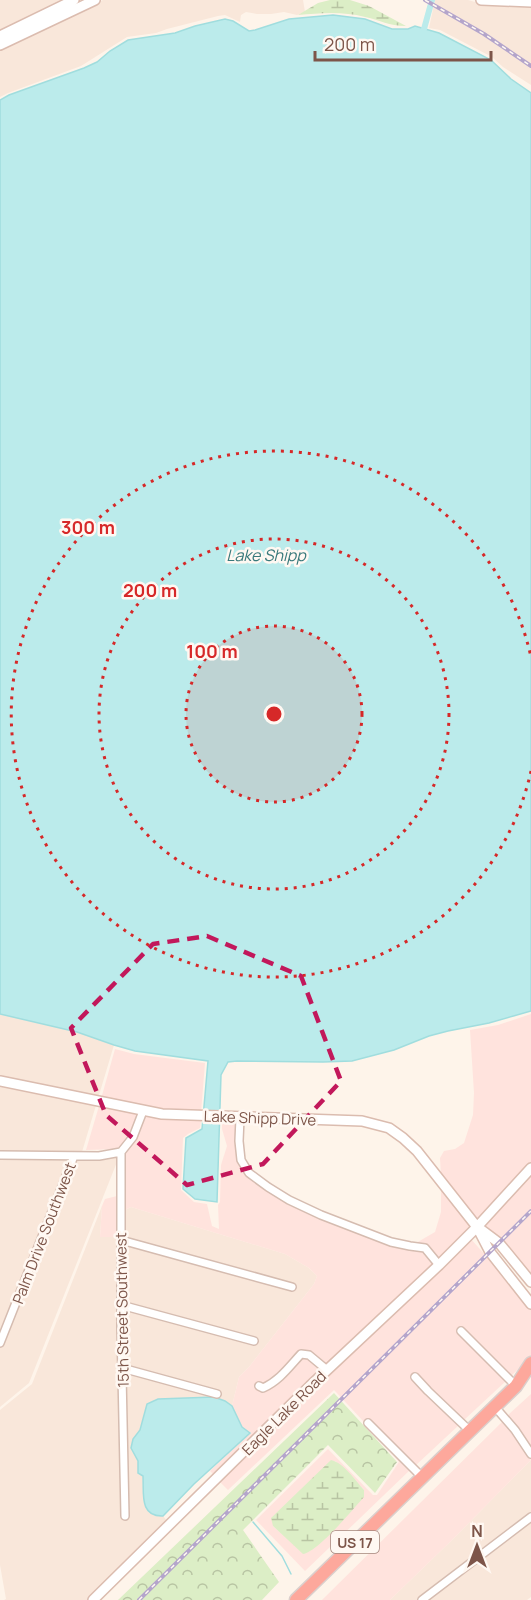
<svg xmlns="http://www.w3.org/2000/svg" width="531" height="1600" viewBox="0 0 531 1600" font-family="Manrope,sans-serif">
<defs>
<pattern id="forest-crowns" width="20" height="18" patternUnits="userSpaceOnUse" patternTransform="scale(1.5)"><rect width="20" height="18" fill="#dceec6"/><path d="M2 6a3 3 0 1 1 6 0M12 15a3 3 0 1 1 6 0" fill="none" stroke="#b8c4a3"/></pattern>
<pattern id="wetland-marsh" width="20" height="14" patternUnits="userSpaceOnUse" patternTransform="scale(1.5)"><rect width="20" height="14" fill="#dceec6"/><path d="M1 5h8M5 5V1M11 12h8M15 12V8" fill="none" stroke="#b8c4a3"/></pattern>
</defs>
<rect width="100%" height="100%" fill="#fef4ea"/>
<!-- residential -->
<path fill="#f9e7da" d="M0,0H67L0,32Z
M103,0H303L305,12L297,15L284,12L271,14H257L246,12L241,15L240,22L225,15L218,16L167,29L156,33L127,37L81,66L8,93L0,97V49Z
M435,0H468L482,4L531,5V85L503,67L492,57L440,30L429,28Z
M0,1014L77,1032L114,1045L82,1152H121L29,1383L0,1407Z
M102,1206L100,1237H118V1370L123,1519H129L125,1372L219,1398L221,1392L125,1365L124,1309L256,1345L257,1339L124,1302V1244L293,1291L295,1285L124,1237L123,1211L131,1207L285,1254L309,1268L317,1276L314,1284L249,1367L239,1377L232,1406L225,1401L214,1397L147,1404L140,1430L133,1439L131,1448L139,1461L143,1476V1497L148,1511L156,1516H163L168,1522L88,1600H4L6,1599L0,1565V1410L32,1384Z
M531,1460V1513L417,1600H390L452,1540Z
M531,1521V1597L527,1600H428Z"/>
<!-- commercial -->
<path fill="#ffe3dd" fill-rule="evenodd" d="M531,1014V1163L477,1222L441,1176L440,1158L444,1151L455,1149L464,1143L473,1115L474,1093L470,1030L498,1025Z
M115,1049L134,1054L205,1063L201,1113L176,1112L101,1099Z
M99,1106L139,1114L130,1135L119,1149L86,1150Z
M145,1115L201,1120L200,1128L188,1134L183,1138L181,1190L194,1202L207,1204L212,1226L219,1229L218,1205L220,1202L221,1165L227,1146L222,1129V1120L237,1121L236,1141L238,1161L242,1170L251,1179L288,1203L318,1217L390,1245L409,1250L424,1251L434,1264L327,1366L310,1352L300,1351L280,1373L272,1379L263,1385L258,1382L255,1387L262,1391L267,1390L283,1379L301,1358L304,1357L308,1358L322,1370L215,1476L210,1471L250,1433L242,1427L232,1406L239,1377L249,1367L314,1284L317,1276L309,1268L285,1254L131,1207L123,1211L124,1153Z
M531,1173V1276L484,1223Z
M441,1187L472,1226L439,1260L428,1246L416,1243L435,1232L441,1212Z
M117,1196L118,1237H100L102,1206L105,1199Z
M470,1238L513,1286L531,1310V1357L529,1359L511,1376L460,1327L457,1332L506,1381L464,1420L415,1372L411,1377L459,1425L415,1466L368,1418L364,1422L334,1390L228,1490L219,1481L291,1409Z
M531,1394V1448L507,1416Z
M503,1421L513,1432L531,1460L452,1540L390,1600H322Z
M381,1440L410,1470L305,1571L256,1520L328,1449L373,1495H377L399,1462ZM335,1461L364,1490L303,1553L273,1526Z"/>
<!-- forest -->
<path fill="url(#forest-crowns)" d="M334,1393L397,1462L375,1493L328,1445L243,1530L279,1582L262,1600H118Z"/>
<!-- wetland -->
<path fill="url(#wetland-marsh)" d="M330,0H350L369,6L406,26C388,26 381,20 365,17C342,11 321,13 298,15L318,3Z
M331,1460C344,1463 355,1480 364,1490V1497C352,1510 318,1552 303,1554L273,1526L271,1518Z"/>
<!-- water -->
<path fill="#bbebeb" stroke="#a0ddde" stroke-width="1.5" d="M333,15L365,19L392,29H408L415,26L439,33L491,60L511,79L531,93V1011L489,1023L448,1031L429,1036L394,1050L352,1061L323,1062L237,1061L228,1062L221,1075L217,1202L195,1199L183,1189L186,1138L202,1129L208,1061L135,1051L114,1045L77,1032L0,1014V100L9,95L84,68L97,62L110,51L128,40L175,33L195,26L225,19L233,21L249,31L255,30L289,19Z
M214,1397L225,1401L232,1406L242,1427L250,1433L194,1484L163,1516C139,1517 144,1493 143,1476L138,1473V1461L131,1448L133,1439L140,1430L147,1404L158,1399Z"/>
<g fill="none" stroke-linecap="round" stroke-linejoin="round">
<!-- stream -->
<path stroke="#a0ddde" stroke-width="1.5" d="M253,1522L282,1556L291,1574"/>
<!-- canal -->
<path stroke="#bbebeb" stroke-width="6" d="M424,29L432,0"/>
<defs>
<path id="street" d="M240,1118L239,1141L241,1160L249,1173L268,1187L289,1200L321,1215L391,1242L410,1246L425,1248L439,1265
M0,1155L99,1156L121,1152
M121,1240L292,1287
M121,1305L254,1341
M461,1331L516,1386
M0,1343L74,1156
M122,1368L217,1394
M415,1377L428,1391L470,1431
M259,1386L263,1388C279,1381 289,1367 301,1354L309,1355L327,1370
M495,1407L515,1430L531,1454
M368,1423L422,1477
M125,1516L121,1327V1152L133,1137L143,1111
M422,1600L531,1517"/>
<path id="secondary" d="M481,0L531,2
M0,36L74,0
M0,45L95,0
M0,1081L162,1114L362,1121L389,1128L403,1138L417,1151L477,1227L490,1252L531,1304
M479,1228L499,1243L531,1282
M93,1600L310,1386L439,1265L477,1227L531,1168"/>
<path id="highway" d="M296,1600L516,1386L531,1363"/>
</defs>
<!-- street casing -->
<use href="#street" stroke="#d5bcb0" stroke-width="10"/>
<!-- secondary casing -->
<use href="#secondary" stroke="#dbbcaf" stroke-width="12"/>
<!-- highway casing -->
<use href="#highway" stroke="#dbcfcc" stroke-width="15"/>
<!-- street -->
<use href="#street" stroke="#fff" stroke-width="7"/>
<!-- secondary -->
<use href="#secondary" stroke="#fff" stroke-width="9"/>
<!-- highway -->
<use href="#highway" stroke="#fda89c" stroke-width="12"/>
<defs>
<path id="rail" d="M425,0L484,34L531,66
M139,1600L531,1211"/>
</defs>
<!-- rail casing -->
<use href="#rail" stroke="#b4a5cb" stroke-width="4"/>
<!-- rail -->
<use href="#rail" stroke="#fff8f2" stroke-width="1.5" stroke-dasharray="4.5" stroke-linecap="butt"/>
</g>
<!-- marked area -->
<path fill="none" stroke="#c2185b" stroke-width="4.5" stroke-dasharray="12 8" stroke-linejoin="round" d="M207,936L301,976L341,1081L263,1164L187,1185L106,1115L71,1028L153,944Z"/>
<!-- distance rings -->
<circle cx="274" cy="714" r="88" fill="#d62828" fill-opacity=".12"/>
<g fill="none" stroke="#d62828" stroke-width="3" stroke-dasharray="3 6">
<circle cx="274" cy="714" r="88"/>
<circle cx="274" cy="714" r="175"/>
<path d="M531 771A263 263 0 1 1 531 657"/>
</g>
<g text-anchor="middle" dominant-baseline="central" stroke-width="5" stroke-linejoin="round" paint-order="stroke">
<!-- shield labels -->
<rect fill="#fff8f2" stroke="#a4867c" stroke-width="1.5" x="331" y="1531" width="48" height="22" rx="4.5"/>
<g font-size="14" font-weight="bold" fill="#7d5549">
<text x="355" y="1542">US 17</text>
</g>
<!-- street labels -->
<g font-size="15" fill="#7d5549" stroke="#fff8f2">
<text transform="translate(260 1118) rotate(2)">Lake Shipp Drive</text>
<text transform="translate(44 1233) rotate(-69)">Palm Drive Southwest</text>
<text transform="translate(122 1310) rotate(-91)">15th Street Southwest</text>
<text transform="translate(284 1413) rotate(-45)">Eagle Lake Road</text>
</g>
<!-- water labels -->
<g font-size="16" font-style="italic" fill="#38797b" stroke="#fff8f2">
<text x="266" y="555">Lake Shipp</text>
</g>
</g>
<circle cx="274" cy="714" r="9" fill="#d62828" stroke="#fff8f2" stroke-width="3"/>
<g font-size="18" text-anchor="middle" font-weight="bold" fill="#d62828" stroke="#fff8f2" stroke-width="5" stroke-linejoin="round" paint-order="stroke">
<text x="88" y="534">300 m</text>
<text x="150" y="597">200 m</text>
<text x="212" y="658">100 m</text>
</g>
<!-- north arrow -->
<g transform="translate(477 1546)" stroke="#fff8f2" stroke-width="4.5" paint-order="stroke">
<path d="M0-4.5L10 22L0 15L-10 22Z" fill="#7d5549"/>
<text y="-9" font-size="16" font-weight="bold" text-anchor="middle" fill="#7d5549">N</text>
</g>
<!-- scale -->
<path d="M315 51v9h176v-9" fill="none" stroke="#7d5549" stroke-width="3"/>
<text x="324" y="51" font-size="18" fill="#7d5549" stroke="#fff8f2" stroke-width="4.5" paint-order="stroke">200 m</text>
</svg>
